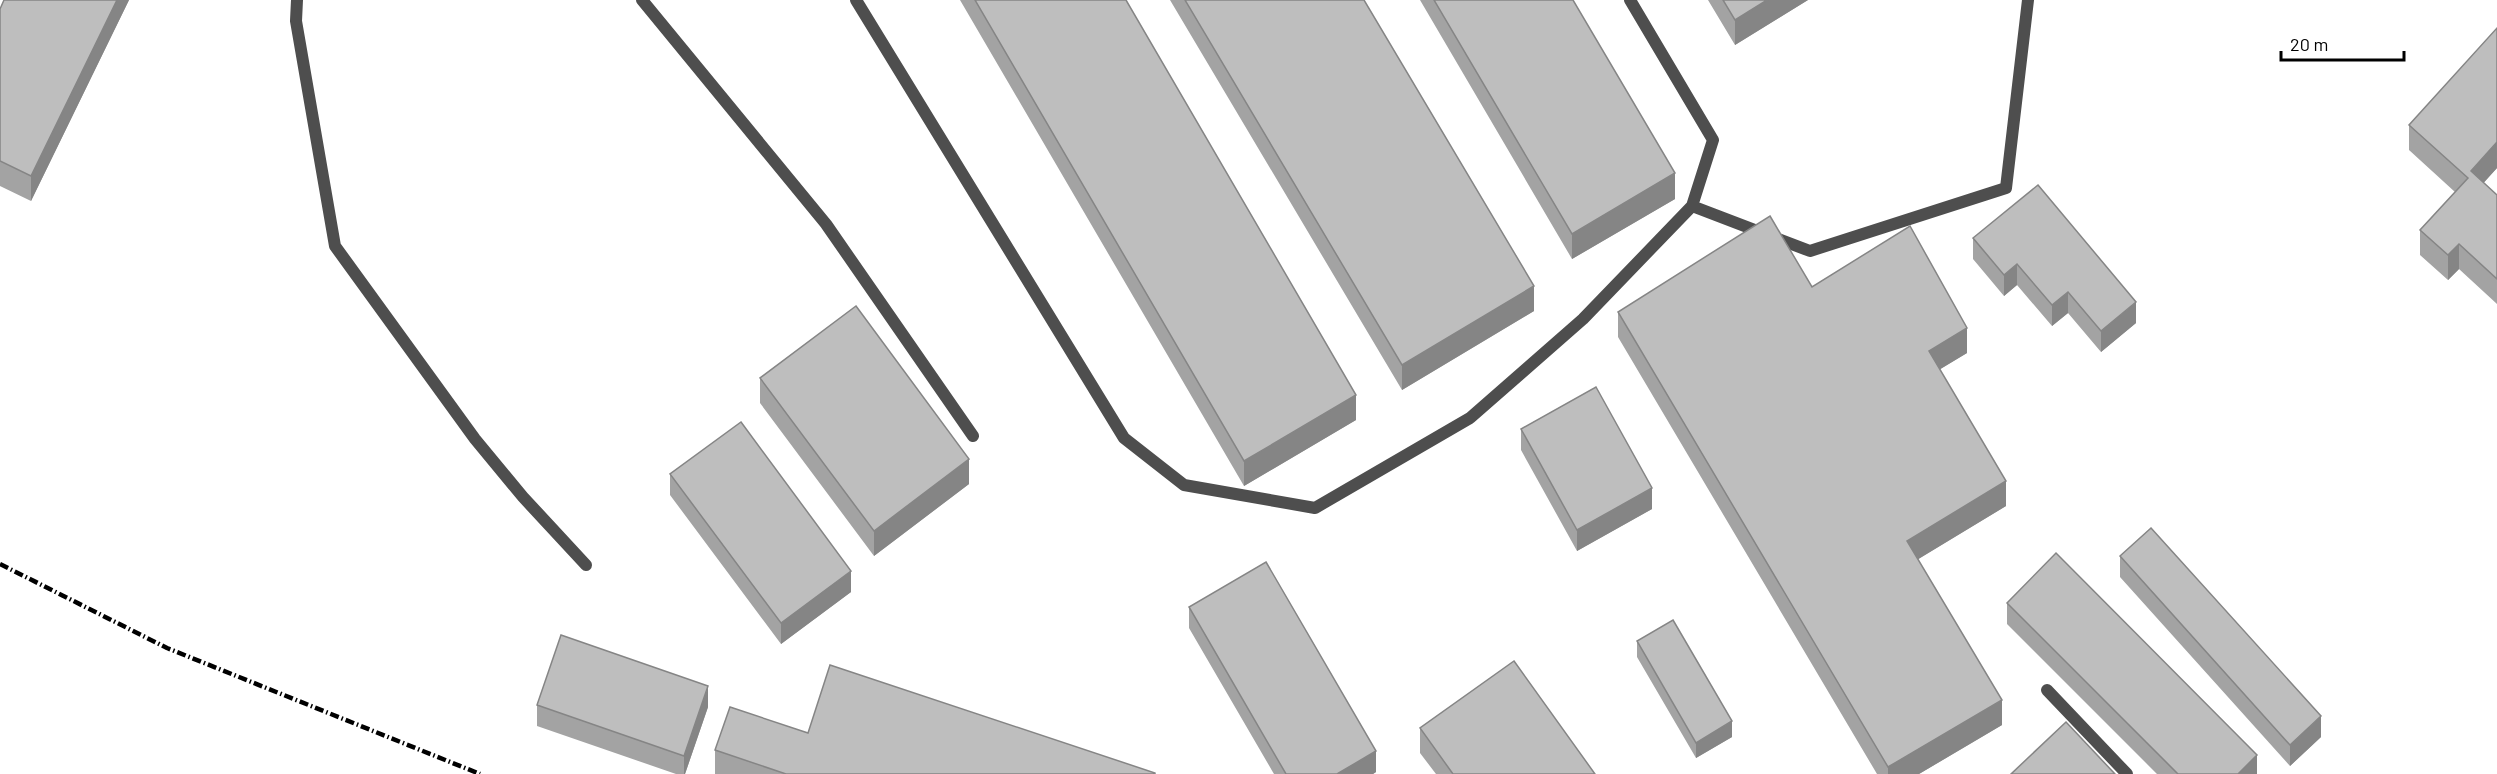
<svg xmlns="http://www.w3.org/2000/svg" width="2497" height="774" viewBox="0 0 2497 774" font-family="Barlow,sans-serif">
<rect width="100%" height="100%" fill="#fff"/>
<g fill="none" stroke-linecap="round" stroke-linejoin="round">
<!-- service -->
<path stroke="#4e4e4e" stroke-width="12" d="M297,0L296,21L335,246L475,439L523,497L586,565
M642,0L826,224L973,436
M856,0L1124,438L1184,485L1315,508L1470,418L1583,319L1692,206L1713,140L1630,0
M1692,206L1810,251L2006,188L2028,0
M2047,690L2127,774"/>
<!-- rail -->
<path stroke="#000" stroke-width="4.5" stroke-dasharray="9 3 1.5 3" stroke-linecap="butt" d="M0,564L167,648L480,774"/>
</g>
<!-- wall -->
<path fill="#a3a3a3" d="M4,0H129L31,201L0,186V9Z
M960,0H1126L1356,420L1244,486Z
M1170,0H1364L1534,311L1402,390Z
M1420,0H1573L1675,199L1572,259Z
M1708,0H1808L1735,45Z
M2497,28V168L2483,183L2497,195V304L2459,269L2448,280L2420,255V230L2455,192L2409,150V125Z
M1973,238L2136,323L2101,352L2068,313L2052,326L2017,285L2004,296L1973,259Z
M1618,312L1967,353L1940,369L2006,506L1918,559L2002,725L1919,774H1877L1618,337Z
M760,378L969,484L874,556L760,403Z
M1521,429L1652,509L1577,551L1521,450Z
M670,474L851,592L781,644L670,495Z
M2120,556L2321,737L2290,766L2120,577Z
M2007,603L2257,774H2157L2007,624Z
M1189,607L1376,772L1373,774H1274L1189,628Z
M1637,641L1732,737L1696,758L1637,657Z
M537,705L708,707L685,774H676L537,726Z
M1420,728L1595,774H1436L1420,753Z
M808,733L1155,774H715V750Z"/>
<!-- shaded-wall -->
<path fill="#858585" d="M117,0H129L31,201V176Z
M1767,0H1808L1735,45V20Z
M2497,142V168L2471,197V171Z
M1675,173V199L1572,259V234Z
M2459,244V269L2448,280V255Z
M2017,264V285L2004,296V275Z
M1534,286V311L1402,390V365Z
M2068,292V313L2052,326V305Z
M2136,302V323L2101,352V331Z
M1967,328V353L1929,376V351Z
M1356,395V420L1244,486V461Z
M969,459V484L874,556V531Z
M2006,481V506L1907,566V541Z
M1652,488V509L1577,551V530Z
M851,571V592L781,644V623Z
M708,686V707L685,774H684V756Z
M2002,700V725L1919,774H1888V767Z
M2321,716V737L2290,766V745Z
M1732,721V737L1696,758V743Z
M1376,751V772L1373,774H1337Z
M2257,755V774H2238Z"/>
<!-- building -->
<path fill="#bebebe" stroke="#858585" stroke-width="1.5" d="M4,0H117L31,176L0,161V9Z
M975,0H1126L1356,395L1244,461Z
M1185,0H1364L1534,286L1402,365Z
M1434,0H1573L1675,173L1572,234Z
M1723,0H1767L1735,20Z
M2497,28V142L2471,171L2497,195V279L2459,244L2448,255L2420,230L2468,178L2409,125Z
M2038,185L2136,302L2101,331L2068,292L2052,305L2017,264L2004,275L1973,238Z
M1770,216L1812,287L1910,226L1967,328L1929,351L2006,481L1907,541L2002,700L1888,767L1618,312Z
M856,306L969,459L874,531L760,378Z
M1596,387L1652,488L1577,530L1521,429Z
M741,422L851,571L781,623L670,474Z
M2151,528L2321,716L2290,745L2120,556Z
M2056,553L2257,755L2238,774H2178L2007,603Z
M1266,562L1376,751L1337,774H1286L1189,607Z
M1673,620L1732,721L1696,743L1637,641Z
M561,635L708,686L684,756L537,705Z
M1514,661L1595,774H1453L1420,728Z
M830,665L1155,773V774H786L715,750L730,707L808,733Z
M2066,722L2115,774H2011Z"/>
<!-- scale -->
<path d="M2281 51v9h123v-9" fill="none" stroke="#000000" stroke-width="3"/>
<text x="2290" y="51" font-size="18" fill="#000000" stroke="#ffffff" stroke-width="4.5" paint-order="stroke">20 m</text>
</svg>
